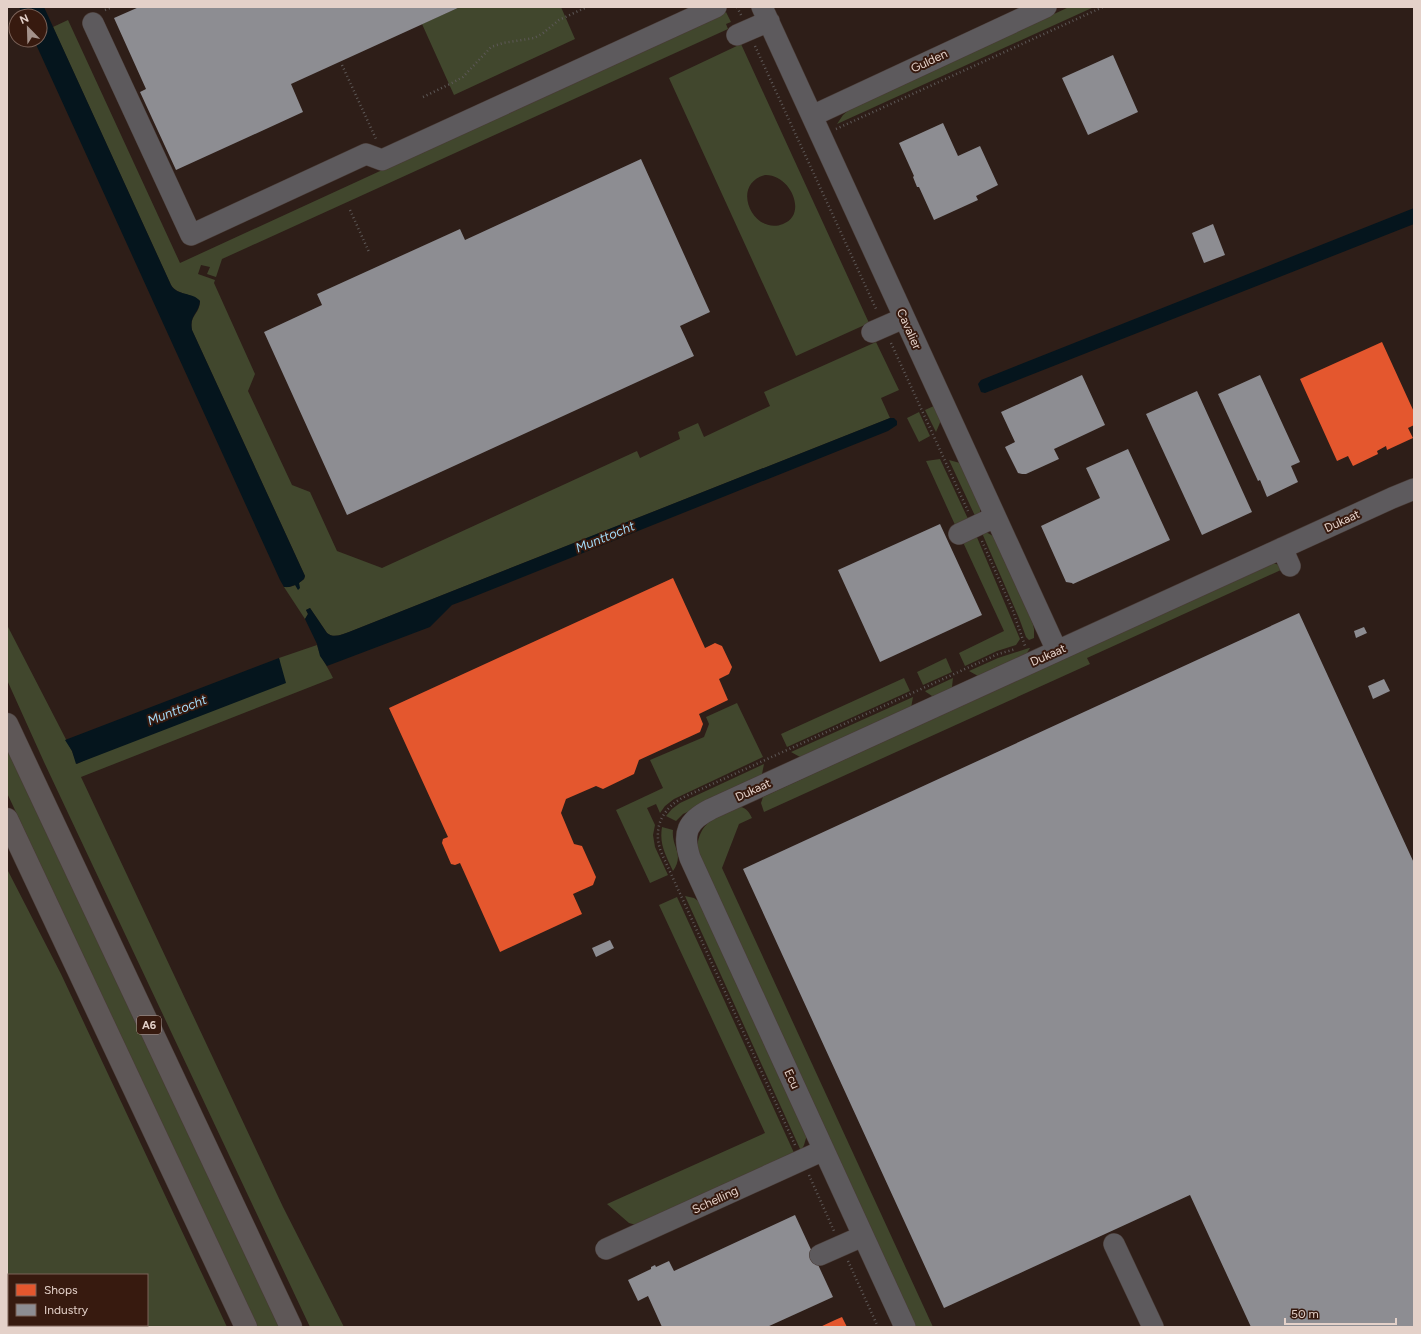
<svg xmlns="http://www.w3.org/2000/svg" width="1421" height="1334" viewBox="0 0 1421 1334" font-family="Figtree,sans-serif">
<rect width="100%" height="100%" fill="#2e1e18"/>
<!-- green -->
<path fill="#41472d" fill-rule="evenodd" d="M460,7H561L575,39L454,95L422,24Z
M1069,7H1094L837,124L843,115L850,109Z
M726,12L731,22L726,24L728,29L222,259L216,277L207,274L210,267L201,265L198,274L215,280L214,283L255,374L248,391L292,485L310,492L337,551L382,568L637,451L640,458L680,439L678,432L698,423L704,437L770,406L764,392L876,342L899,390L881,398L890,418L349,632C342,634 334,639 327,633L310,608L306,610L308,614L305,619L284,587C292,588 298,584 304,579L305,576L192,330C189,315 200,314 200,301C191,293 177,295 171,285L53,27L68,20L180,263Z
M741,44L869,323L796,356L669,78ZM765,175C791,174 808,215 783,224C754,236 729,185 765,175Z
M936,405L942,418L936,432L925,410Z
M919,412L930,436L919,442L907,418Z
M940,459L969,521L956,527L926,461Z
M949,460L960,463L980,503V513L976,518Z
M986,532L993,536L1031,616L1034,629V638L1029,640L1026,637L1019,618L982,533Z
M976,535L1020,639L1016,645L997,651L965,666L959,653L1004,631L962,540Z
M1272,563L1280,565L1283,569L1087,658L1090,664L764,812L761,803L763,797Z
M7,625L72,751L77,764L280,663L279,658L317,645C320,657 328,667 333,678L81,777L283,1207L344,1327H310L44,762L7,680Z
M1029,648H1030L1025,656L978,676L969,671L998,658Z
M946,658L952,672L923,685L917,672Z
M904,678L910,691L787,747L781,734Z
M953,678L952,687L947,693L932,696L926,692L925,691Z
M913,697L911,708L809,757H800L791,752Z
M737,703L763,757L674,799L665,806L660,813L656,804L647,808L655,825L653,835L655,847L668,875L650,883L616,810L663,788L650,760L704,737L709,724L706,717Z
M7,748L279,1327H257L7,793Z
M764,764L762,774L757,780L683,814L676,821L666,816L672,809L680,803Z
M737,806C746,808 748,810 752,818L739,824L722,868L933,1327H914L697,849C699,821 716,818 737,806Z
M662,827L673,830C671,847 685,854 673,871C666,855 659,845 662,827Z
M7,869L61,974L227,1327H7ZM9,1275H147V1325H9Z
M685,896L694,898L701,903L807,1135L804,1145L801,1151Z
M677,897L795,1155L636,1225L629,1223L607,1204L765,1133L659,905Z"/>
<!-- water -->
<path fill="#05151d" d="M19,7H44L171,285C177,296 193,292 200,301C199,314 189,315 192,330L305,576L304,579L299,583L300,588L298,590L295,585L289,587H284L280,580L34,40H40V16H23Z
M1414,208V224L985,393L981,392L978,384L981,380Z
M890,418H894L897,421V425L888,431L468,599L452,605L430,627L327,666L320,656L317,644L305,619L308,614L306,610L310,608L327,633C334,639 342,634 349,632Z
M279,658L286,683L76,764L72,751L65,740Z"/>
<!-- shops -->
<path fill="#e4572e" d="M1382,342L1414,412V425L1408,428L1413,438L1387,450L1386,446L1377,451L1378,454L1353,466L1348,456L1337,461L1300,379Z
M673,578L705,648L715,643L722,646L732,667L729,674L719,679L728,700L699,714L703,724L700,732L639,760L634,774L603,789L596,786L566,799L561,813L574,844L582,846L596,877L593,885L573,894L582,914L500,952L460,863L455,865L451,864L442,843L443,839L448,837L389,708Z
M842,1317L847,1327H820L835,1320Z"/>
<!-- industry -->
<path fill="#8d8d92" d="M139,7H460L291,84L303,112L176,170L140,92L146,89L114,18Z
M1113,55L1138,112L1088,135L1062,78Z
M943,123L958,156L980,146L998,185L976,196L978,200L934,220L919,187H917L913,177L914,176L899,143Z
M641,159L710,312L680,326L694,356L347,515L264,332L322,305L317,294L460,229L465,240Z
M1213,224L1225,255L1204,263L1192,233Z
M1082,375L1105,425L1054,449L1059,459L1026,474H1022L1018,473L1005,447L1015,442L1001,412Z
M1260,375L1300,462L1291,466L1298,482L1267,497L1260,480L1258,481L1218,394Z
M1197,391L1252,512L1202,535L1146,414Z
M1128,449L1170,540L1073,584L1072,583L1066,582L1041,526L1100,498L1086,468Z
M940,524L982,615L880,662L838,570Z
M1299,613L1414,863V1327H1251L1190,1195L944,1308L743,869Z
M1364,627L1367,633L1356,638L1354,631Z
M1384,679L1390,691L1373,699L1368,686Z
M610,940L614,948L596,957L592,948Z
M795,1215L833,1297L767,1327H662L648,1296L638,1301L628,1280L651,1269V1267L655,1265L656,1267L669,1261L674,1271Z"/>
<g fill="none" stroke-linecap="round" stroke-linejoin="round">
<defs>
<path id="minor" d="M762,7L1057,651
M93,23L191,235L366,154L382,160L716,7
M737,35L769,21
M812,116L1046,7
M872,332L904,318
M959,534L995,517
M1282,548L1290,566
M1114,1244L1153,1327
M606,1249L824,1150
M820,1255L863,1236
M905,1327L690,858C682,833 687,821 711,809L1392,498L1414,489"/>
<path id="highway" d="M7,724L291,1327
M7,819L246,1327"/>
</defs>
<!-- minor casing -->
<use href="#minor" stroke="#493b36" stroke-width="22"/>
<!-- highway casing -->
<use href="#highway" stroke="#493b36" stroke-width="23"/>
<!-- path -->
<path stroke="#5d5857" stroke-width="2.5" stroke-dasharray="1 3" stroke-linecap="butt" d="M737,7L741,15
M105,10L112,7
M755,46L877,311
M342,65L376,139
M423,97L450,84L463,77L491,47L503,43L534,38L542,34L559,20L587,7
M836,129L1103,7
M350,210L369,252
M891,343L968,511
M982,541L1013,611L1025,646
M795,1145L661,852C652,827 663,807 686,796L998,654L1016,649
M809,1175L834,1231
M848,1261L878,1327"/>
<!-- minor -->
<use href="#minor" stroke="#5d5a5d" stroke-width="21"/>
<!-- highway -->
<use href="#highway" stroke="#5e5757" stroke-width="22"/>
</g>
<g text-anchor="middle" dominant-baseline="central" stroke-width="4" stroke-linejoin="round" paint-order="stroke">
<!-- shield labels -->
<rect fill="#371a0f" stroke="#b09a91" stroke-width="1" x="137" y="1016" width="24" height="18" rx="3"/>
<g font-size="11" font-weight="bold" fill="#e4d1c9">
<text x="149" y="1025">A6</text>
</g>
<!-- street labels -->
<g font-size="12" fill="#e4d1c9" stroke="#371a0f">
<text transform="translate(929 61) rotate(-25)">Gulden</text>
<text transform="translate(909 329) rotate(66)">Cavalier</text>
<text transform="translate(1342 521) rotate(-25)">Dukaat</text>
<text transform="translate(1048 655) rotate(-24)">Dukaat</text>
<text transform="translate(753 790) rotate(-25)">Dukaat</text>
<text transform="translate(792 1079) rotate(65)">Ecu</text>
<text transform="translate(715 1200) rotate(-25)">Schelling</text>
</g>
<!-- water labels -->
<g font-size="13" font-style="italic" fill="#a2d9f6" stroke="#371a0f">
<text transform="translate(605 537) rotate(-22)">Munttocht</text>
<text transform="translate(177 710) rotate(-21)">Munttocht</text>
</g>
</g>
<!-- border -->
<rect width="1421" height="1334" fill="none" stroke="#e4d1c9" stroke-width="16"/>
<!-- legend -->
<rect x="8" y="1274" width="140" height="52" fill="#371a0f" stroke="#7c6359"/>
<rect x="16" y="1284" width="20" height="12" fill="#e4572e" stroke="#7c6359"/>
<text x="44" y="1294" font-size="12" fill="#e4d1c9">Shops</text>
<rect x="16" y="1304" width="20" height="12" fill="#8d8d92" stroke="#7c6359"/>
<text x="44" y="1314" font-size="12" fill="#e4d1c9">Industry</text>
<!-- north arrow -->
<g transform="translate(28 28) rotate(337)"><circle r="19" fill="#371a0f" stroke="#7c6359"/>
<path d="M0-3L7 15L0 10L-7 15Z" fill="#a4928b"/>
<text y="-6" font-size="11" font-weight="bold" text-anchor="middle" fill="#e4d1c9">N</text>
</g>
<!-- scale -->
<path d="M1285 1318v6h111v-6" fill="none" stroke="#e4d1c9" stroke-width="2"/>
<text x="1291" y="1318" font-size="12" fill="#e4d1c9" stroke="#371a0f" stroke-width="3" paint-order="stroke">50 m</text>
</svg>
